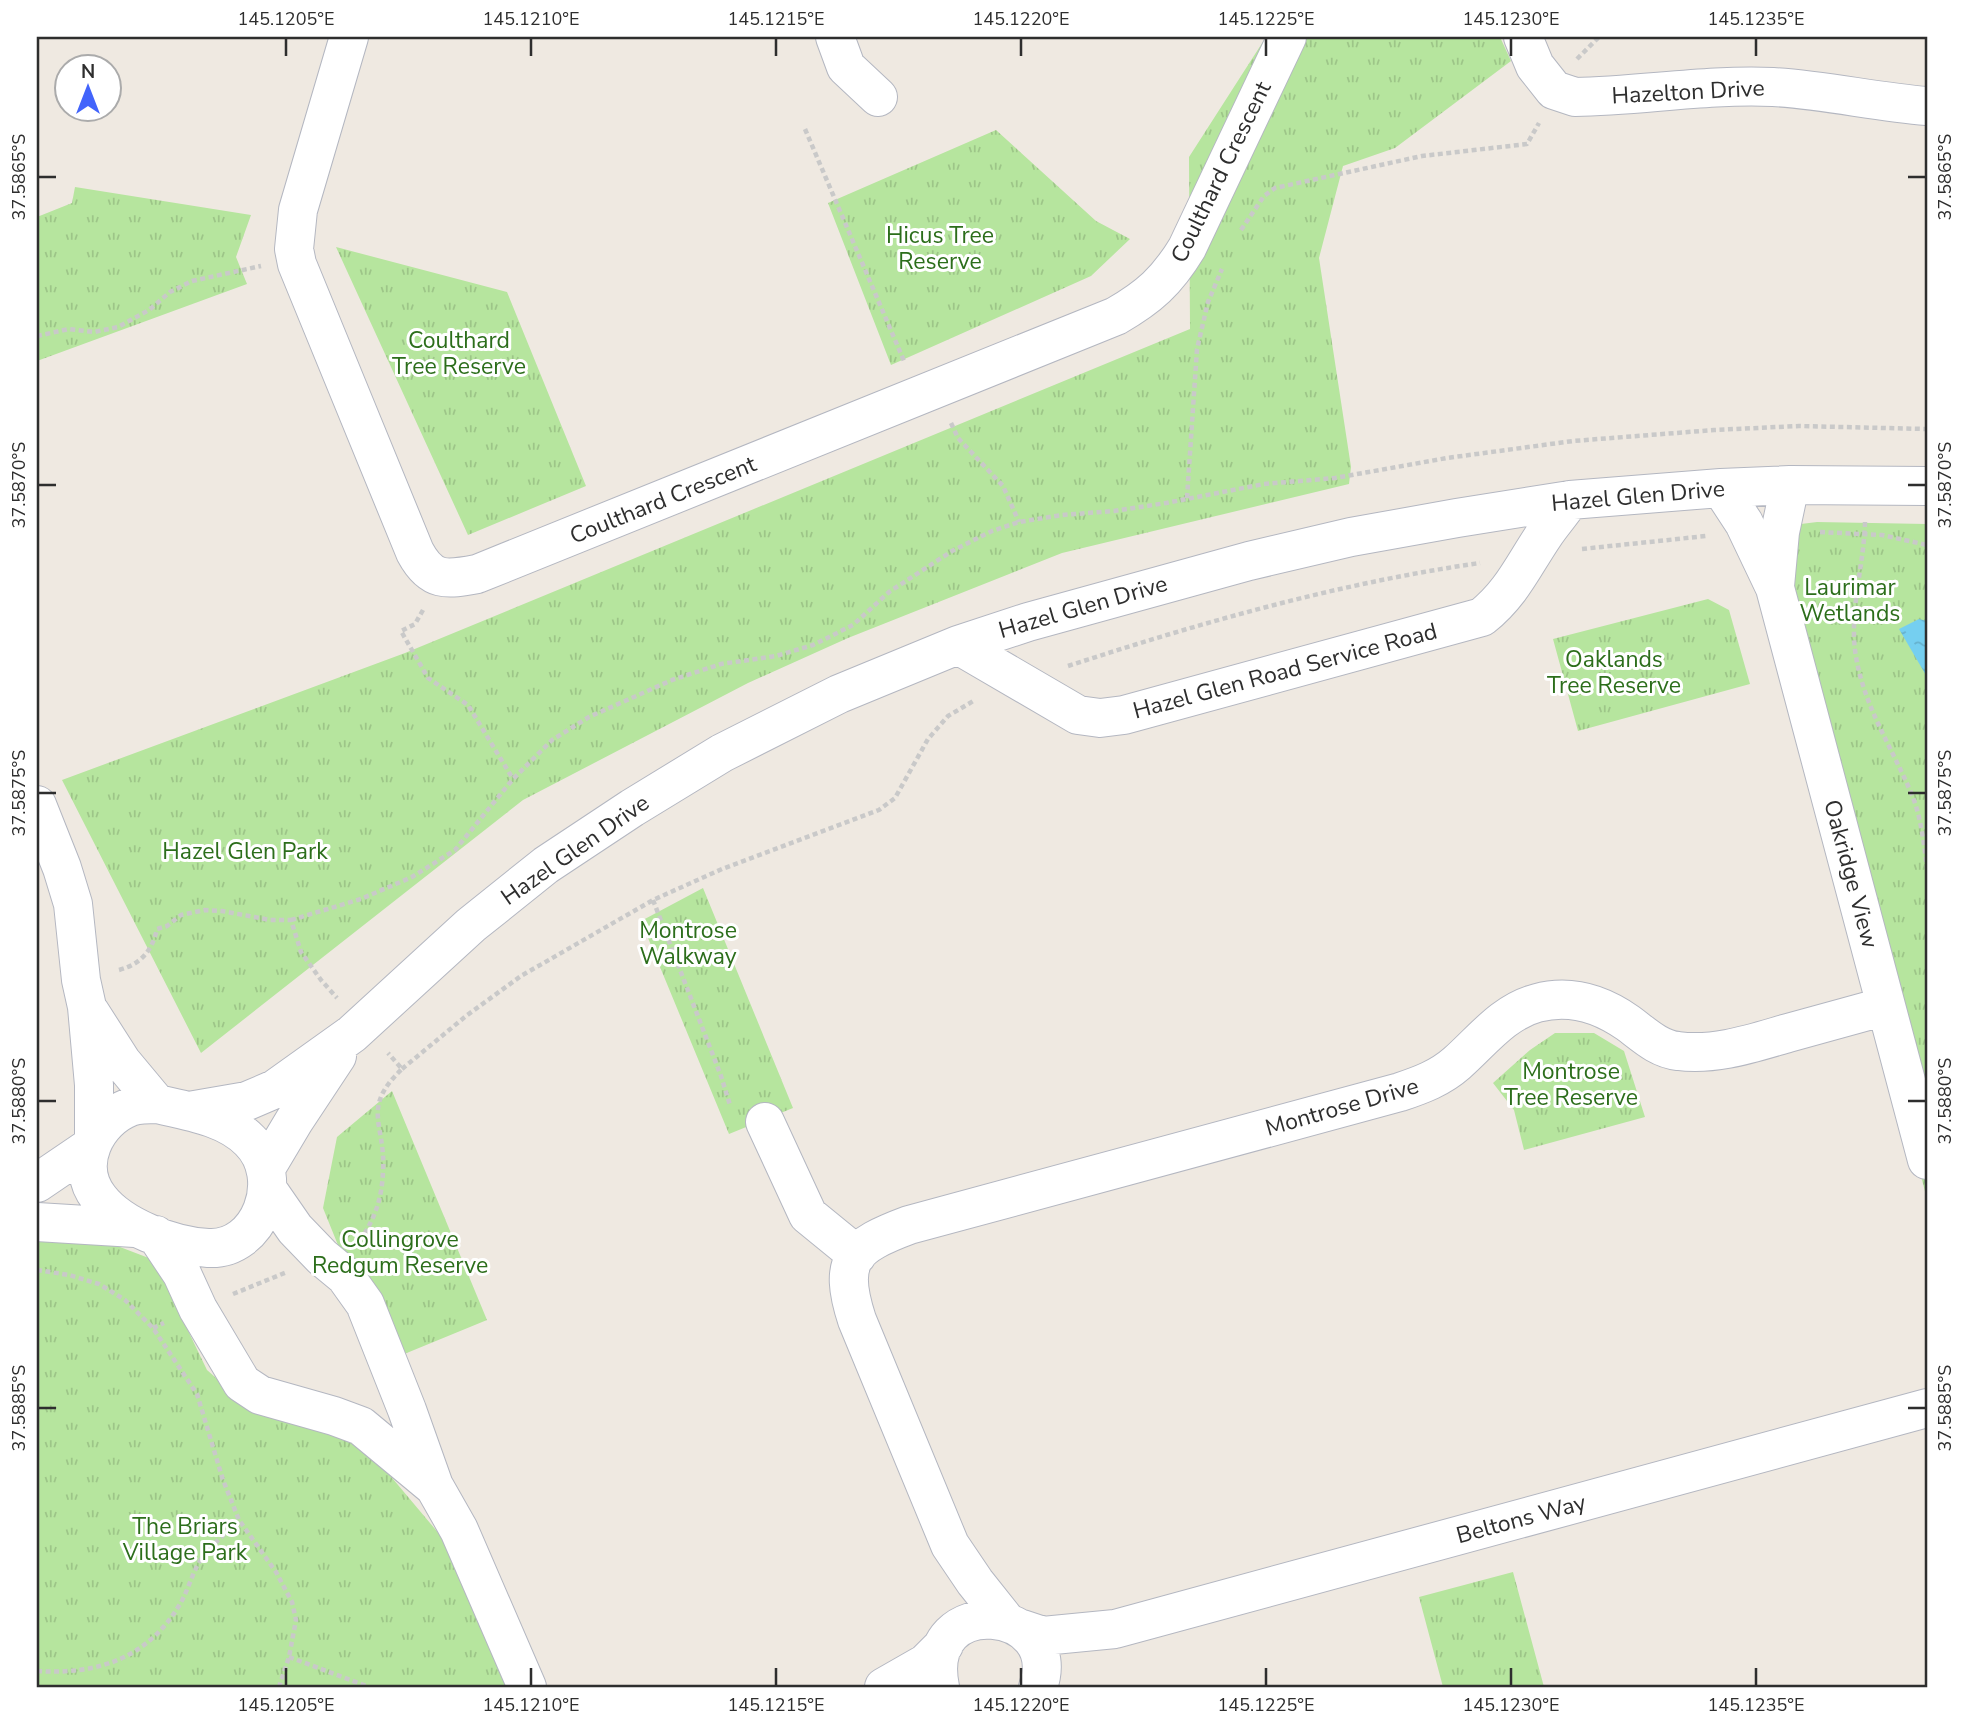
<svg xmlns="http://www.w3.org/2000/svg" width="1964" height="1724" viewBox="0 0 1964 1724" font-family="'Nunito Sans',sans-serif">
<defs>
<pattern id="grass-tufts" width="24" height="20" patternUnits="userSpaceOnUse" patternTransform="scale(1.75)"><rect width="24" height="20" fill="#b6e59e"/><path d="M3 7l-1-3M5 7V3M7 7l1-3M15 17l-1-3M17 17v-4M19 17l1-3" fill="none" stroke="#9dc588"/></pattern>
<pattern id="water-ripples" width="26" height="14" patternUnits="userSpaceOnUse" patternTransform="scale(1.75)"><rect width="26" height="14" fill="#75cff0"/><path d="M2 4q2-2 4 0t4 0M15 11q2-2 4 0t4 0" fill="none" stroke="#66b2ce"/></pattern>
</defs>
<rect width="100%" height="100%" fill="#efe9e1"/>
<!-- grass -->
<path fill="url(#grass-tufts)" d="M1266,37H1500L1511,61L1395,148L1343,166L1319,258L1351,467L1349,484L1062,553L848,638L748,683L523,800L201,1053L62,780L405,653L1190,329L1189,157Z
M996,130L1096,221L1130,239L1091,276L891,365L828,203Z
M75,187L251,215L236,257L247,284L37,361V217L72,203Z
M336,247L507,292L586,486L468,535Z
M1817,522L1927,524V1199L1765,582L1793,525Z
M1708,599L1729,610L1750,684L1578,731L1553,639Z
M703,888L793,1108L729,1134L641,921Z
M1555,1033H1594L1624,1051L1645,1117L1524,1150L1514,1110L1493,1083L1530,1050Z
M392,1091L487,1320L397,1357L359,1297L323,1208L337,1137Z
M37,1239H99L154,1260L207,1370L251,1409L356,1435L451,1548L507,1687H37Z
M1513,1572L1544,1687H1443L1419,1597Z"/>
<!-- water -->
<path fill="url(#water-ripples)" d="M1919,619L1927,621V677L1899,629Z"/>
<g fill="none" stroke-linecap="round" stroke-linejoin="round">
<defs>
<path id="minor" d="M349,37L298,210L294,249L297,264L415,552C431,582 446,580 477,574L1116,316C1149,297 1167,281 1187,248L1287,37
M835,37L846,67L878,97
M1523,37L1535,66L1554,90L1575,97C1641,96 1707,84 1773,87C1825,90 1876,102 1927,106
M1721,488L1744,523L1775,588L1927,1160
M1775,586L1780,532L1790,485
M958,645L1078,715L1100,718L1124,715L1482,617C1512,593 1523,566 1544,535C1552,523 1562,512 1570,500
M37,805L62,868L73,904L81,980L87,1007L94,1085V1138
M90,1012L122,1062L157,1104
M157,1104C188,1111 227,1117 250,1141C287,1178 260,1251 208,1248C173,1246 121,1227 99,1198C73,1165 96,1120 130,1107C138,1104 149,1104 157,1104Z
M189,1111L247,1101L275,1089L352,1034L471,925L546,865L632,808L722,753L839,694L958,645L1028,622L1249,561L1351,537L1457,518L1570,500L1721,488L1790,485L1927,486
M765,1122L808,1215L857,1255
M266,1168L294,1121L337,1056
M37,1183L90,1147
M268,1190L295,1229L322,1257L345,1276L365,1304L407,1410L434,1486L459,1530L527,1687
M37,1222L135,1228
M156,1235L182,1274L198,1309L242,1383L260,1395L334,1416L361,1426L432,1485
M1006,1621L975,1582L950,1545L857,1320C837,1259 853,1246 909,1225L1400,1092C1421,1085 1440,1078 1457,1063C1482,1041 1503,1012 1537,1003C1570,994 1601,1004 1628,1023C1643,1034 1658,1049 1678,1051C1716,1056 1753,1043 1788,1033C1821,1024 1853,1015 1886,1006
M1022,1629L1043,1636L1115,1629L1927,1408
M884,1687L926,1663L944,1645
M940,1687C920,1588 1067,1607 1038,1687"/>
</defs>
<!-- minor casing -->
<use href="#minor" stroke="#b4b7c1" stroke-width="40"/>
<!-- path -->
<path stroke="#c9c9c9" stroke-width="4.5" stroke-dasharray="5 3.5" stroke-linecap="butt" d="M1577,59L1599,37
M805,129L904,361
M1241,230L1264,196L1275,188L1422,156L1527,144L1539,123
M37,336L69,329L94,332L118,327L149,310L170,292L192,281L261,266
M951,423L958,438L1003,486L1019,522
M1187,498L1197,349L1208,302L1222,269
M1865,522C1864,565 1850,607 1855,650C1862,704 1892,747 1912,795C1921,817 1924,844 1927,868
M1820,532L1882,535L1927,545
M1582,549L1706,536
M423,610L415,624L401,631L428,678L468,705L513,779
M1068,666C1203,622 1340,583 1480,563
M653,900L721,1076L730,1105
M291,920L361,899L412,877L455,850L513,779L552,740L589,717L672,680L721,664L776,656L813,645L853,625L889,592L952,551L992,531L1019,522L1062,515L1114,511L1166,503L1264,484L1335,478L1447,458L1573,441L1714,430L1799,426L1927,429
M119,970C141,964 152,951 157,929L167,926L181,915L205,910L222,911L270,920H291L301,952L321,980L337,998
M402,1069L466,1016L521,976L653,900L722,869L879,810L895,798L928,739L948,716L975,700
M359,1240L362,1238C376,1215 382,1198 383,1171C386,1124 360,1109 402,1069L388,1053
M37,1270L69,1275L99,1284L125,1300L153,1328L197,1394L223,1480L239,1520L276,1572L292,1602L296,1620L289,1657L279,1687
M233,1294L287,1272
M153,1328L164,1323
M289,1657L369,1687
M37,1671C98,1675 148,1658 180,1604C189,1589 193,1569 204,1555C214,1543 227,1532 239,1520"/>
<!-- minor -->
<use href="#minor" stroke="#fff" stroke-width="38"/>
</g>
<!-- ticks -->
<path fill="none" stroke="#2e2e2e" stroke-width="2.5" d="M286,38V56M531,38V56M776,38V56M1021,38V56M1266,38V56M1511,38V56M1756,38V56M38,177H56M1908,177H1926M38,485H56M1908,485H1926M38,793H56M1908,793H1926M38,1101H56M1908,1101H1926M38,1408H56M1908,1408H1926M286,1668V1686M531,1668V1686M776,1668V1686M1021,1668V1686M1266,1668V1686M1511,1668V1686M1756,1668V1686"/>
<g text-anchor="middle" dominant-baseline="central" stroke-width="6" stroke-linejoin="round" paint-order="stroke">
<!-- street labels -->
<g font-size="23" fill="#2e2e2e" stroke="#fff">
<text transform="translate(1688 92) rotate(-3)">Hazelton Drive</text>
<text transform="translate(1221 172) rotate(-64)">Coulthard Crescent</text>
<text transform="translate(1638 496) rotate(-5)">Hazel Glen Drive</text>
<text transform="translate(663 500) rotate(-22)">Coulthard Crescent</text>
<text transform="translate(1083 607) rotate(-16)">Hazel Glen Drive</text>
<text transform="translate(1285 671) rotate(-15)">Hazel Glen Road Service Road</text>
<text transform="translate(575 850) rotate(-35)">Hazel Glen Drive</text>
<text transform="translate(1851 874) rotate(75)">Oakridge View</text>
<text transform="translate(1342 1107) rotate(-16)">Montrose Drive</text>
<text transform="translate(1521 1519) rotate(-15)">Beltons Way</text>
</g>
<!-- park labels -->
<g font-size="23" fill="#2c6e1b" stroke="#fff">
<text x="940" y="235">Hicus Tree<tspan x="940" dy="26">Reserve</tspan></text>
<text x="459" y="340">Coulthard<tspan x="459" dy="26">Tree Reserve</tspan></text>
<text x="1850" y="587">Laurimar<tspan x="1850" dy="26">Wetlands</tspan></text>
<text x="1614" y="659">Oaklands<tspan x="1614" dy="26">Tree Reserve</tspan></text>
<text x="245" y="851">Hazel Glen Park</text>
<text x="688" y="930">Montrose<tspan x="688" dy="26">Walkway</tspan></text>
<text x="1571" y="1071">Montrose<tspan x="1571" dy="26">Tree Reserve</tspan></text>
<text x="400" y="1239">Collingrove<tspan x="400" dy="26">Redgum Reserve</tspan></text>
<text x="185" y="1526">The Briars<tspan x="185" dy="26">Village Park</tspan></text>
</g>
</g>
<!-- border -->
<rect width="1964" height="1724" fill="none" stroke="#ffffff" stroke-width="77"/>
<!-- north arrow -->
<g transform="translate(88 88)"><circle r="33" fill="#ffffff" stroke="#ababab" stroke-width="2"/>
<path d="M0-5L12 26L0 18L-12 26Z" fill="#4264fb"/>
<text y="-10" font-size="19" font-weight="bold" text-anchor="middle" fill="#2e2e2e">N</text>
</g>
<rect x="38" y="38" width="1888" height="1648" fill="none" stroke="#2e2e2e" stroke-width="2.5"/>
<g font-size="18" text-anchor="middle" fill="#2e2e2e">
<text x="286" y="25">145.1205°E</text>
<text x="531" y="25">145.1210°E</text>
<text x="776" y="25">145.1215°E</text>
<text x="1021" y="25">145.1220°E</text>
<text x="1266" y="25">145.1225°E</text>
<text x="1511" y="25">145.1230°E</text>
<text x="1756" y="25">145.1235°E</text>
<text transform="translate(19 177) rotate(-90)" y="6">37.5865°S</text>
<text transform="translate(1945 177) rotate(-90)" y="6">37.5865°S</text>
<text transform="translate(19 485) rotate(-90)" y="6">37.5870°S</text>
<text transform="translate(1945 485) rotate(-90)" y="6">37.5870°S</text>
<text transform="translate(19 793) rotate(-90)" y="6">37.5875°S</text>
<text transform="translate(1945 793) rotate(-90)" y="6">37.5875°S</text>
<text transform="translate(19 1101) rotate(-90)" y="6">37.5880°S</text>
<text transform="translate(1945 1101) rotate(-90)" y="6">37.5880°S</text>
<text transform="translate(19 1408) rotate(-90)" y="6">37.5885°S</text>
<text transform="translate(1945 1408) rotate(-90)" y="6">37.5885°S</text>
<text x="286" y="1711">145.1205°E</text>
<text x="531" y="1711">145.1210°E</text>
<text x="776" y="1711">145.1215°E</text>
<text x="1021" y="1711">145.1220°E</text>
<text x="1266" y="1711">145.1225°E</text>
<text x="1511" y="1711">145.1230°E</text>
<text x="1756" y="1711">145.1235°E</text>
</g>
</svg>
